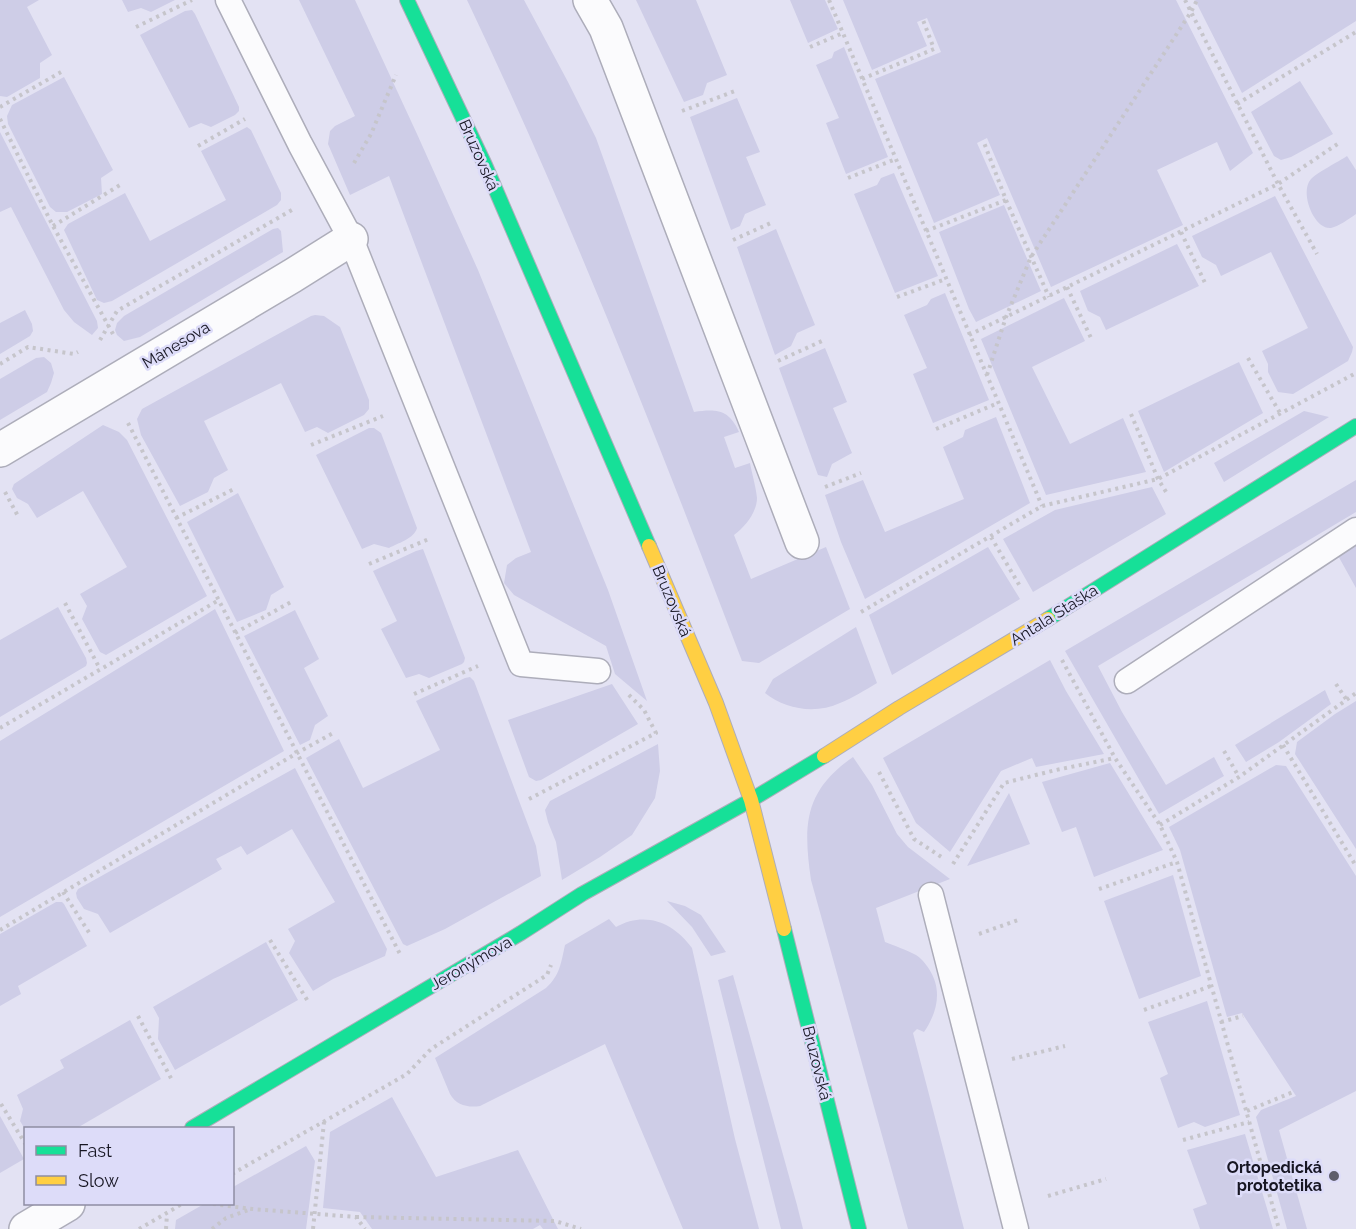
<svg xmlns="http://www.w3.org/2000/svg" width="1356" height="1229" viewBox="0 0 1356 1229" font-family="Raleway,sans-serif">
<rect width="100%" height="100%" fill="#e3e2f3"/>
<!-- green -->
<path fill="#cecde7" d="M0,0H39L27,7L52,55L40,63V78L7,97L0,96Z
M122,0H175L151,12L141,8L128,12Z
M299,0H355L417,134L478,270L608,590L647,701L615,674L606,646L514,595L504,583L507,565L516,558L531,552L389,176L350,195L328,144L330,131L335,126L355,116Z
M467,0H524L568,82L596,138L694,412C716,409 729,409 739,432L724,437L735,468L750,463C752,474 756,487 757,498C757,512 745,527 734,535L751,579L826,547L850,609L759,663L742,661C657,438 570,216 467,0Z
M636,0H696L727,75L707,83L703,95L684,102Z
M790,0H825L838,29L808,43Z
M843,0H1176L1253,153L1230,171L1217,142L1157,170L1183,225L1051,287L987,138L977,143L1000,195L934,223L875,79L941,52L927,18L917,22L927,46L872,70Z
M1195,0H1356V21L1242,93Z
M192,10L195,14L239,107V111L235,115L211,127L201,123L189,128L140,35L185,11Z
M844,47L888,157L846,174L826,123L839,118L816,65L832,58L834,52Z
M64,77L113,170L101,178L102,194L67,212H56L50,207L8,124L7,116L12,105Z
M1300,81L1333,134L1291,157L1281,160L1274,156L1251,112Z
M737,98L760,152L746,157L766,205L745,214L740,226L731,230L690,117Z
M247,127L251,130L281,193V200L277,205L112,301L104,303L97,300L64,230L68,224L125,193L150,241L226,200L201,151Z
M0,132L97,321L98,328L92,335L74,322L64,310L11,207L0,212Z
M1347,156L1356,170V214C1349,219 1339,226 1331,228C1314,230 1299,192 1311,179C1318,172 1338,162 1347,156Z
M894,173L938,276L895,293L854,194L877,185L881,178Z
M1275,196L1353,347L1352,352L1348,361L1293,394L1278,392L1268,372V364L1262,351L1308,328L1271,252L1221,276L1216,265L1202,257L1192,236Z
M1004,205L1041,291L976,322L969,309L939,232Z
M278,228L281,231L283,252L140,337L124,341L117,335L115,330L117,323L124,316L273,229Z
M776,229L815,325L797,333L791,346L775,355L737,247Z
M1177,244L1199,286L1106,330L1100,317L1088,311L1080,291Z
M945,293L989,400L933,423L913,374L927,368L904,315L927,305L931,299Z
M1064,298L1085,341L1032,367L1070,444L1123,418L1146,472L1046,495L981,339Z
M25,310L32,324L33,331L30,336L0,354V323Z
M315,315L324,316L340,327L369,400V409L364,415L328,433L317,427L305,432L281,383L204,421L228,470L214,478L208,492L180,506L141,435L137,419L142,409L311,316Z
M825,348L847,402L833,408L852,453L832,464L827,477L818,475L779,368Z
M44,357L51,363L54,373L51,383L47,392L0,420V379L36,358Z
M1239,362L1263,413L1164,472L1138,411Z
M1304,411L1329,417L1224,482L1214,463Z
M996,417L1030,503L865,599L841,542L825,495L863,480L885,532L964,499L943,447L963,437L965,430Z
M103,425L119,432L127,440L207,596L106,655L100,652L82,619L87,606L80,594L127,567L83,491L37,518L28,504L17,498L12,489L14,484Z
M369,428H374L381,433L417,528C414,539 398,543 389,548L374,544L362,549L316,455Z
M1356,480V512L1098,666L1122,712L1166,785L1214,757L1224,776L1159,814L1065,651Z
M1152,487L1166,514L1033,592L1003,539L1055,510Z
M238,493L284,587L271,595L266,610L237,622L187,522Z
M1356,540V588L1336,552Z
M988,547L1020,599L892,675L869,615Z
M423,549L465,658L464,662L462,664L429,678L419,674L406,678L381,629L397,621L373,571L416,551Z
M58,607L86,658L87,663L86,666L0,717V640Z
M215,609L284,751L0,917V741Z
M295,610L319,659L304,668L328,716L315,725L310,740L300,745L244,636Z
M856,627L877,683C865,690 853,698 840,703C816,714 786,710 765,693L773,679Z
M1050,660L1066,691L1104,754L1036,767L1032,758L1001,771L950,852L916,823L883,758Z
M470,677L474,681L536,846L541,876L445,929L407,946L403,944L306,758L339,739L363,788L440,750L416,701L465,678Z
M612,684L638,724L541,780L536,781L529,777L508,720Z
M1325,690L1331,704L1279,742L1246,762L1235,745Z
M1356,701V849L1295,754L1297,742L1335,714Z
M658,744L660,771L655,798L632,835L600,857L562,880L556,842L548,822L545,810L550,801Z
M853,757L872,785L897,834L908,847L950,879L876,908L885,942C895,946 907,950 916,955C921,958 926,964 929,969C943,990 937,1013 924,1032L917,1029L913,1033L964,1229H908L811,880C803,825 804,791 853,757Z
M1110,763L1163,850L1094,877L1076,827L1062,832L1042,782Z
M1276,765L1286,766L1356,876V1091L1279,1130L1307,1229H1287L1256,1117L1261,1110L1296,1096L1242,1013L1227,1017L1180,850L1169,827Z
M295,768L387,949L385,956L333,979L313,991L289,953L295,941L288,929L335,902L292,829L247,855L241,846L216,859L222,869L110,933L98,914L84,909L77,898L76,893L78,889Z
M1009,793L1030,844L967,866Z
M1173,875L1201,976L1139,999L1104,901Z
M667,901L685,906L701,915L726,952L711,956L692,927Z
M56,902H62L64,904L87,946L18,986L21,994L0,1006V934Z
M609,919L616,927C645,911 673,922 692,948L735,1139L759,1229H683L605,1044L480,1106C468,1108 456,1105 450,1094L435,1058L546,988C560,975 561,963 565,945Z
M266,942L298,1000L175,1070L158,1039L159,1018L153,1007Z
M733,975L797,1205L803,1229H781L718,980Z
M1207,1001L1240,1115L1205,1127L1194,1122L1178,1128L1160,1078L1168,1074L1148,1022Z
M130,1020L161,1079L77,1128L25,1129L20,1121L23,1109L17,1095L64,1068L60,1060Z
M392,1097L436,1177L518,1150L558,1229H543L540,1225L533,1229H372L360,1212L323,1208L330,1132Z
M0,1116L24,1159L0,1173Z
M1245,1134L1273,1229H1200L1193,1209L1207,1204L1187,1150Z
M306,1146L315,1161L306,1229H175L176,1220L204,1204H232L233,1187Z"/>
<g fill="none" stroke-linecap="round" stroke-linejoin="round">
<defs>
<path id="lane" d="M228,0L300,144L351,239L521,664L598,671
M1127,681L1356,530
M931,895L1016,1229"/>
<path id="street" d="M590,0L606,28L802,542
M0,450L292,276L351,239
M26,1229L68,1204"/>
<path id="fast" d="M407,0L485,165L649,546
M1048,619L1356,426
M784,929L859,1229
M192,1128L521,933L582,894L751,800L824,756"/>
<path id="slow" d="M649,546L716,703L751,800L784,929
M824,756L899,708L1048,619"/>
</defs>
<!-- lane casing -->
<use href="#lane" stroke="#adadba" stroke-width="27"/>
<!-- street casing -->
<use href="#street" stroke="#adadba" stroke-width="36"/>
<!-- fast casing -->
<use href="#fast" stroke="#adadba" stroke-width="16"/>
<!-- slow casing -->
<use href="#slow" stroke="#adadba" stroke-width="16"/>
<!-- path -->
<path stroke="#c6c5cb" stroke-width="4" stroke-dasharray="3 4.5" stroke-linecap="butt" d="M829,0L1042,506
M1185,0L1278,184L1317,254
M136,27L192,0
M810,47L843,33
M862,79L934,49L923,20
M1237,104L1356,32
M0,107L61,72
M682,111L735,91
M0,119L53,226L113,334
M198,146L245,119
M354,163L371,134L396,75
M848,178L896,159
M1006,200L1049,297
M53,226L120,185
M926,231L1006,200L983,140
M1181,232L1205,283
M733,240L773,222
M1067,287L1091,338
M897,297L946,279
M969,335L1278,184L1339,143
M100,340L117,311L292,210
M1248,358L1280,413
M778,361L822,341
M0,364L28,347L74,354L78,352
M987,375L1006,317L1031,257L1191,12L1197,0
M1131,414L1158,479L1168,495
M128,423L401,956
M936,429L998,403
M311,445L383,416
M825,487L861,473
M5,492L19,518
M176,518L236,488
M991,537L1021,588
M369,564L429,539
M65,603L100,669
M861,612L1042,506L1158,479L1356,373
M235,633L291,602
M1062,660L1115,758L1160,825L1177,862L1279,1229
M1336,684L1346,699
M414,694L478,666
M0,728L219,600
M1283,745L1356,866
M1224,751L1239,777
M879,772L914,839L943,858
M529,799L656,733L644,710L627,693
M1160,825L1239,777L1356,693
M953,864L1004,783L1056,770L1115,758
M1099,889L1177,862
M63,892L90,934
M0,930L297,753L335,732
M979,934L1018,920
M270,940L309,1003
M1144,1010L1211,986
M138,1016L173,1082
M1221,1022L1243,1016
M1012,1059L1065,1046
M1,1104L26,1145
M1247,1111L1293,1092
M1183,1140L1249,1122
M232,1174L407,1074L431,1049L547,975L551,965
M1048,1196L1106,1179
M213,1204L252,1209L356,1217L365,1229
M356,1217L555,1221L581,1229
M139,1229L182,1204
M166,1229L167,1214
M212,1229L226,1218L251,1209
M313,1229L324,1122"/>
<!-- lane -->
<use href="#lane" stroke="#fbfbfd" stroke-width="24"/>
<!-- street -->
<use href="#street" stroke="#fbfbfd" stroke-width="33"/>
<!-- fast -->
<use href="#fast" stroke="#16e098" stroke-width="14"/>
<!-- slow -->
<use href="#slow" stroke="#ffcf43" stroke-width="14"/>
</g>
<!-- markers -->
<circle fill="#5e5d6c" stroke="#dddcf9" stroke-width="2" cx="1334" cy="1176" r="6"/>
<g text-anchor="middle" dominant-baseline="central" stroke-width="5" stroke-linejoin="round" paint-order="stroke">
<!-- street labels -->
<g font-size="16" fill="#171623" stroke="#dddcf9">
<text transform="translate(479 155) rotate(66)">Bruzovská</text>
<text transform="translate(176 345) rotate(-31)">Mánesova</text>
<text transform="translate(672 601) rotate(67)">Bruzovská</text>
<text transform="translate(1054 615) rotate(-32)">Antala Staška</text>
<text transform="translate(471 963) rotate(-30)">Jeronýmova</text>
<text transform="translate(817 1063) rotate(76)">Bruzovská</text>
</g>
<!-- poi labels -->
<g font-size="16" font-weight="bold" fill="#171623" stroke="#dddcf9" text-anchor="end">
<text x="1322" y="1167">Ortopedická<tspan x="1322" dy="18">prototetika</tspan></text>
</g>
</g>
<!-- legend -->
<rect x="24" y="1127" width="210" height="78" fill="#dddcf9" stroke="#8e8da3" stroke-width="1.5"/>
<rect x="36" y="1146" width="30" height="9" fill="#16e098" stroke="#8e8da3" stroke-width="1.5"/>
<text x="78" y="1157" font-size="18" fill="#171623">Fast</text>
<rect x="36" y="1176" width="30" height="9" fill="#ffcf43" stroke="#8e8da3" stroke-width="1.5"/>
<text x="78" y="1187" font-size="18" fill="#171623">Slow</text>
</svg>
